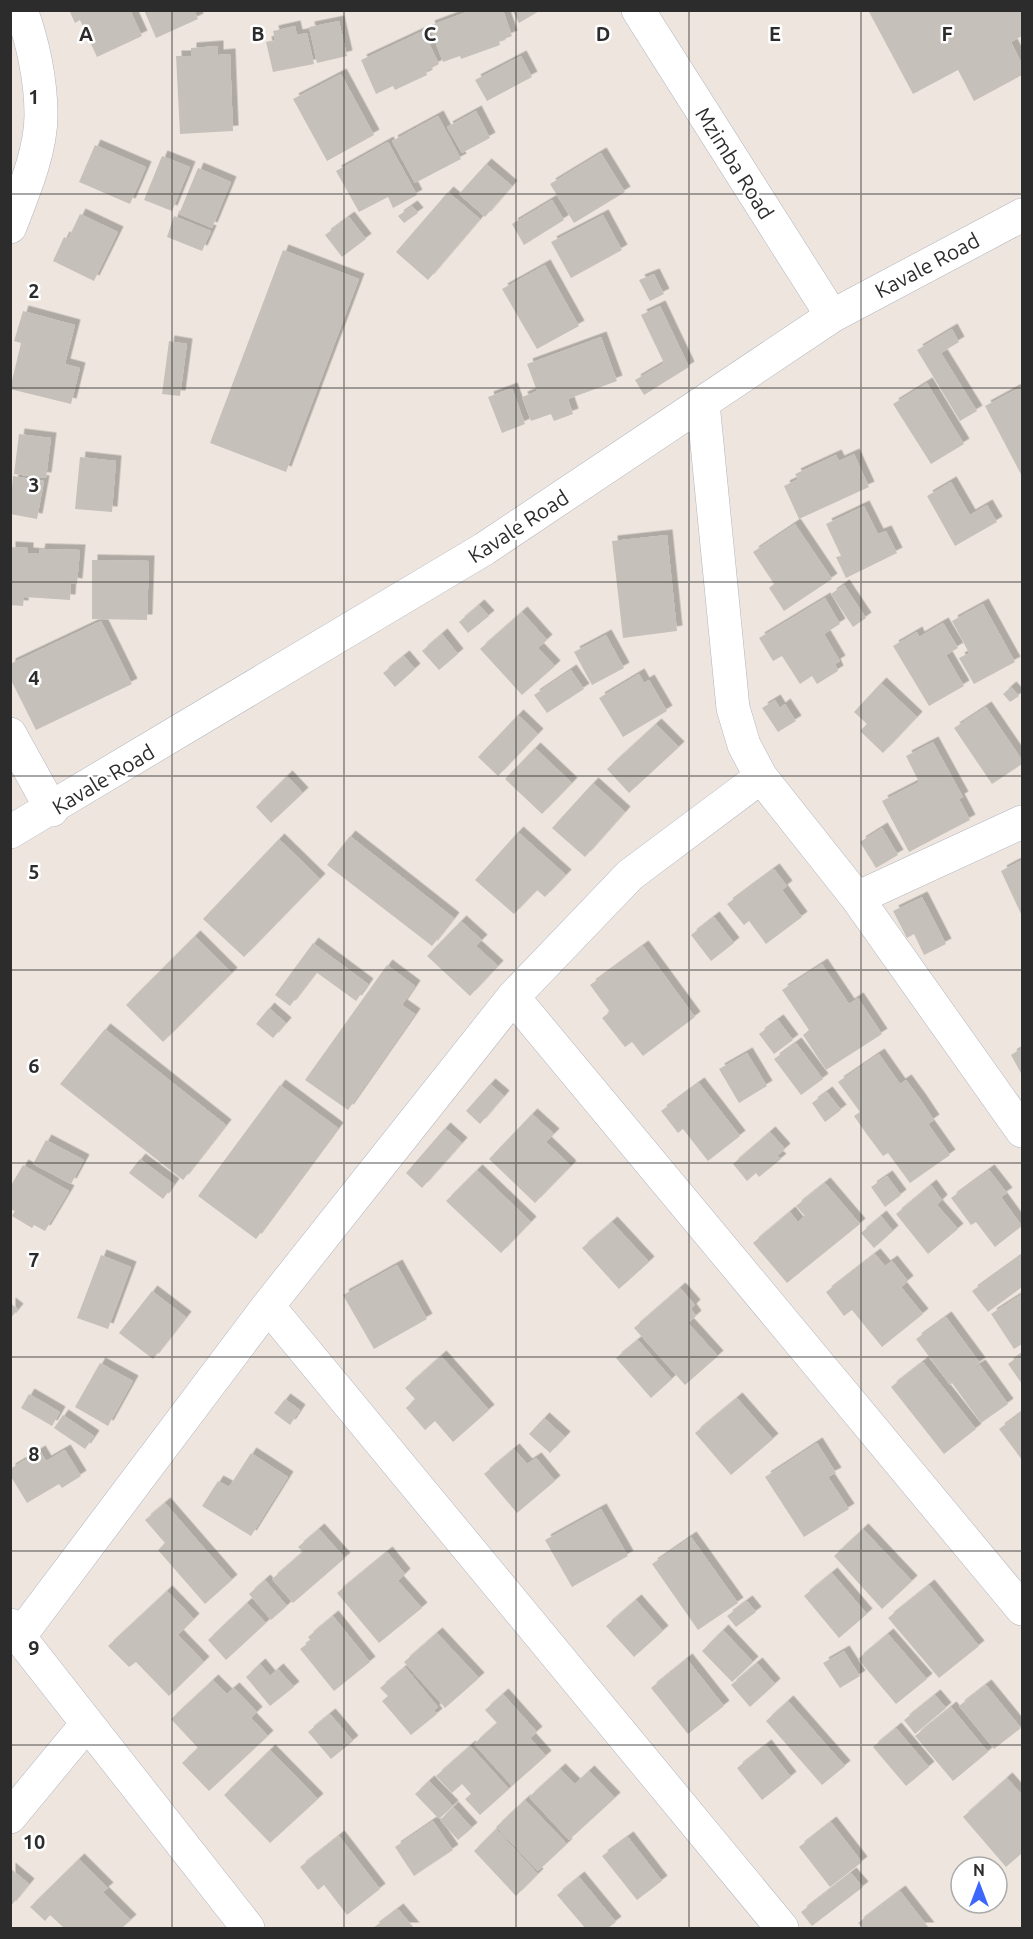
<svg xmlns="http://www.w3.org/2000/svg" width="1033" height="1939" viewBox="0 0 1033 1939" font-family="Ubuntu,sans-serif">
<defs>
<filter id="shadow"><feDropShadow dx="5.5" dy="-5.5" stdDeviation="0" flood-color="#0004"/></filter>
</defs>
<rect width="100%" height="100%" fill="#eee6de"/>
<!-- building -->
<path fill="#c6c0ba" filter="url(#shadow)" d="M69,10H130L142,36L97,57L80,20L75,23Z
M144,10H194L198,19L156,38Z
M472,10H503L512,36L499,41L500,45L461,59L460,56L443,62L429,26Z
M512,10H541L519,23Z
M868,10H1022V36L1011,42L1022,64V75L974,101L958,70L913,94Z
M339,21L347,56L317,63L309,27Z
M295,26L297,35L307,33L314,64L273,72L266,42L275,40L273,31Z
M423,31L439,64L426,71L427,75L395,90L393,86L376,94L361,60Z
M218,46V55L230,54L233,131L180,134L176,56H191V48Z
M521,56L532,77L487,101L475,80Z
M341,74L374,135L327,161L293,99Z
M476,111L490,138L462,153L447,127Z
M438,116L461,159L415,183L392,141Z
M388,142L417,195L393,208L388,197L359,212L336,171Z
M95,145L146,167L130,204L79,182Z
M601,153L625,192L574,223L550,184Z
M162,156L190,167L172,211L144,200Z
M486,164L512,186L485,217L459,194Z
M198,168L231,182L212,228L179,214Z
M448,192L480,219L428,280L396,252Z
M552,200L564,220L524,245L512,224Z
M412,206L418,213L404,223L398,216Z
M80,214L118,232L94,281L53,261L64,237L68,239Z
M603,215L622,250L571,278L551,242Z
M174,216L211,231L202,251L167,237Z
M349,217L366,239L342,257L325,235Z
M283,250L359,279L286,472L210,443Z
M545,265L579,326L537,349L502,289Z
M654,274L664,294L650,301L639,280Z
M660,306L689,367L644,395L635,380L664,363L641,315Z
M23,311L75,325L65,364L80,368L71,404L10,389L21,343L14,341Z
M952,329L959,342L941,353L977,411L960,421L917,350Z
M601,337L617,381L568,399L573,414L554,421L551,414L531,421L522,397L537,391L527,364Z
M169,341L187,344L180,396L162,394Z
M927,383L964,444L931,464L893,404Z
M1022,386V476L985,406Z
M512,388L525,424L502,433L488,397Z
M19,434L51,438L46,478L14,474Z
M854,454L869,487L799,519L784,486L798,479L795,474L836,455L839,461Z
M80,457L116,461L112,512L75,509Z
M13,476L44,481L37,519L10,514Z
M951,482L970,515L987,505L997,522L955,546L927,496Z
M864,506L878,534L886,531L897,553L846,578L836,557L841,556L826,524Z
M795,524L832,579L784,611L769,588L774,584L753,552Z
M667,535L677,631L623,638L612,541Z
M10,547L28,548V553L39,554L40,549L80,550L77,584L71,583L70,600L24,597L23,606L10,605Z
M92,560L149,561L147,620L92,619Z
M844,585L866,618L853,627L831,594Z
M825,598L840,624L824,634L840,661L835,664L838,671L817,684L812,676L800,684L782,656L773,661L759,638Z
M983,604L1015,662L974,684L959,658L969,653L952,621Z
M479,605L489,616L468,633L459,622Z
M522,612L547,640L538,648L555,666L522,695L480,649Z
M101,621L132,684L36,730L10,678V664Z
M943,623L958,648L946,655L964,686L929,706L893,646L917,632L919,637Z
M442,634L458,654L439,670L422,651Z
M606,635L624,668L592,685L574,652Z
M404,656L415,669L395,687L383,673Z
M571,670L584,689L547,713L534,695Z
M639,674L644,683L649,680L667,711L623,737L599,698Z
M881,683L917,717L883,753L860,731L867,724L854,712Z
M1011,687L1019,696L1010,702L1003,694Z
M775,700L780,708L785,704L796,721L778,732L762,708Z
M986,707L1022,760V764L992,784L954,728Z
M518,715L538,734L498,776L478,757Z
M656,724L679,747L629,793L607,769Z
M933,742L963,797L959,799L970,820L909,852L882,801L919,782L906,756Z
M535,748L572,783L542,814L505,779Z
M287,776L303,793L271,823L256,807Z
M593,783L625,812L585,857L552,828Z
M882,828L898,855L876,868L860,842Z
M518,832L566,875L545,897L537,890L514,914L475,880Z
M350,836L454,918L432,946L327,865Z
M279,839L320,879L244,957L203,919Z
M1022,860V916L1001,871Z
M774,869L787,886L782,890L802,917L766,944L749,921L744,925L727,904Z
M922,897L946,944L924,955L914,934L907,938L893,911Z
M714,917L734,943L711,961L691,935Z
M461,921L482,940L476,946L498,966L470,996L427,956Z
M195,936L232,973L163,1042L126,1005Z
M313,943L368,984L356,1001L316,972L290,1006L275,995Z
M643,946L695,1017L643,1056L632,1042L625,1047L602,1018L610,1012L590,985Z
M822,964L849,1004L858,998L882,1034L826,1070L803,1035L809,1030L782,990Z
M387,965L415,986L402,1005L415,1014L348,1110L305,1080Z
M269,1008L286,1023L273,1038L256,1024Z
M778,1020L793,1040L774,1054L759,1034Z
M105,1029L226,1125L183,1180L60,1084Z
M796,1043L823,1079L801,1095L774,1059Z
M1022,1048V1075L1011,1055Z
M747,1053L767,1086L739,1103L719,1069Z
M879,1054L900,1084L906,1080L920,1099L934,1120L928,1124L950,1155L910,1183L888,1153L883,1156L868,1136L854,1116L860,1112L838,1082Z
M699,1083L740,1136L708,1161L683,1129L678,1133L661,1111Z
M490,1084L504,1096L480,1124L466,1111Z
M280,1085L338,1128L256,1239L198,1196Z
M827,1092L841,1110L825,1122L812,1103Z
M532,1114L554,1134L546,1142L571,1166L535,1203L489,1159Z
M445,1128L462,1143L422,1188L406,1173Z
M770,1132L785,1149L777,1156L781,1159L759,1177L756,1173L747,1181L733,1164Z
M46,1140L84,1160L71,1184L33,1164Z
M140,1159L174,1184L163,1199L129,1173Z
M23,1165L69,1191L45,1231L34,1225L32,1228L12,1216L15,1211L10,1209V1187Z
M477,1170L531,1222L501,1253L446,1201Z
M989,1170L1007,1193L1001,1197L1022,1226L995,1247L976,1222L971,1225L951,1198Z
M887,1176L901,1195L885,1207L871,1187Z
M825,1183L860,1224L787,1283L753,1243L790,1212L798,1222L805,1216L796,1206Z
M931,1185L942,1200L937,1205L958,1229L928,1254L896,1214Z
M881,1216L893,1231L874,1248L861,1233Z
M612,1222L649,1262L619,1289L582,1248Z
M875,1254L885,1266L892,1261L908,1281L901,1287L923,1314L882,1347L852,1310L844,1316L826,1292Z
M101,1255L131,1267L108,1329L77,1318Z
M1022,1255V1287L988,1312L972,1291Z
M397,1265L427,1319L374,1349L343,1295Z
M680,1288L695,1305L691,1309L696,1316L688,1323L718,1356L685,1385L634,1328Z
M152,1291L186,1317L153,1359L119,1333Z
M1022,1294V1344L1014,1349L991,1314Z
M10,1303L18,1309L10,1319Z
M946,1317L980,1363L962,1376L980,1365L1008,1404L981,1423L952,1383L950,1385L916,1339Z
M638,1340L672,1379L651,1398L616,1358Z
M1022,1354V1384L1008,1364Z
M441,1356L489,1410L453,1442L435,1421L425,1430L406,1408L415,1399L405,1388Z
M923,1362L976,1429L944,1454L891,1387Z
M100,1363L133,1381L108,1426L75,1407Z
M29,1394L60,1412L52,1426L21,1408Z
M737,1398L773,1439L731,1475L695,1433Z
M285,1399L300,1410L290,1425L274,1413Z
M1022,1412V1460L999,1429Z
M63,1415L94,1436L85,1449L54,1428Z
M544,1418L565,1437L550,1453L529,1434Z
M817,1443L836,1473L828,1477L849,1509L804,1537L765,1477Z
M514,1449L527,1464L536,1458L555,1481L517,1513L484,1474Z
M65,1450L81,1476L62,1488L59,1484L27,1503L10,1475V1469L40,1451L46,1461Z
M251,1453L288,1477L251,1536L202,1506L218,1481L229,1487Z
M165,1503L232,1580L205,1604L158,1550L165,1543L145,1520Z
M601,1509L628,1556L572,1587L545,1540Z
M319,1529L345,1558L293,1603L272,1579L303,1552L298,1547Z
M863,1529L912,1581L882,1609L834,1556Z
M691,1537L738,1603L698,1630L652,1564Z
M387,1552L405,1574L398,1581L422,1608L379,1643L337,1593Z
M832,1573L867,1614L839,1638L804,1596Z
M265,1580L287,1606L271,1620L249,1594Z
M929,1585L979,1646L939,1678L888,1618Z
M167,1591L194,1619L178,1635L204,1662L169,1696L136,1662L129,1667L108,1646Z
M636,1600L663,1631L634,1657L606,1626Z
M747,1601L756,1612L736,1627L727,1616Z
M247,1603L266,1623L226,1660L208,1640Z
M333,1616L370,1662L334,1691L300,1649L311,1641L308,1637Z
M723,1630L753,1662L732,1682L702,1651Z
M437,1633L479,1678L445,1708L404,1662Z
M888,1634L927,1679L896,1704L858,1659Z
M844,1651L860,1676L840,1688L823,1663Z
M687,1659L724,1706L688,1734L651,1688Z
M757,1663L775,1684L750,1707L731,1685Z
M260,1664L270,1676L278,1669L294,1687L270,1706L246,1677Z
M405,1667L438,1707L434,1710L437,1714L411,1735L382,1701L388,1696L380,1688Z
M213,1680L227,1694L234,1688L257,1712L251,1718L268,1736L209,1791L182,1763L198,1748L171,1719Z
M986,1685L1021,1728L994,1749L959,1706Z
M503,1694L537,1732L530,1738L546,1756L512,1786L474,1744L497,1723L485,1710Z
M935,1695L946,1708L915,1734L904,1720Z
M788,1701L845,1766L822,1785L766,1721Z
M951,1707L988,1752L953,1781L915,1736Z
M330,1714L353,1741L331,1759L308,1732Z
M896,1728L929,1767L906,1786L873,1747Z
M766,1745L791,1777L762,1800L737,1768Z
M470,1746L509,1789L480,1815L465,1799L471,1794L462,1784L452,1793L436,1776Z
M270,1750L318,1799L270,1843L224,1795Z
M560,1769L575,1784L589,1771L615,1798L569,1840L529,1797Z
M1007,1778L1022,1795V1853L1006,1867L963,1817Z
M429,1781L453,1806L439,1819L415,1794Z
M525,1800L567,1844L538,1871L496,1827Z
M453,1807L472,1828L458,1840L440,1820Z
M433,1821L453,1850L414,1876L395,1847Z
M831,1822L862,1862L830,1887L799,1847Z
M496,1829L538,1874L516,1896L474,1851Z
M339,1836L380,1889L347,1915L324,1885L318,1890L300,1867Z
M628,1837L662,1881L637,1900L602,1856Z
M79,1859L108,1888L103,1892L131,1920L122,1928H64L50,1915L45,1921L30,1907Z
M10,1868L29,1884L10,1907Z
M851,1873L863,1887L812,1926L801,1912Z
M579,1877L616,1922L608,1928H585L557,1895Z
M900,1891L929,1928H863L858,1923Z
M398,1909L414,1928H373Z"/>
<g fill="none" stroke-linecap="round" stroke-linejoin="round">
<defs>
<path id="minor" d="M638,10L832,316
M10,227C23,193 41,152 41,115C41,81 33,42 21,10
M703,403L733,708L744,745L761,777L857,898L1022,1131
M10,734L52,810
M10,832L484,549L832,316L1022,215
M857,898L1022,822
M513,997L1022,1609
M268,1306L782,1928
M10,1625L248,1928
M19,1637L268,1306L513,997L630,875L761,777
M10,1817L86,1725"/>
</defs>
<!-- minor casing -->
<use href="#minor" stroke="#b2b5bf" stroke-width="34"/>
<!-- minor -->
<use href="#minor" stroke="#fff" stroke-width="33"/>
</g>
<!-- grid -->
<path fill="none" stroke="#2c2c2c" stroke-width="1.5" stroke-opacity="0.55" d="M172,10V1928M344,10V1928M516,10V1928M689,10V1928M861,10V1928M10,194H1022M10,388H1022M10,582H1022M10,776H1022M10,970H1022M10,1163H1022M10,1357H1022M10,1551H1022M10,1745H1022"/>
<g text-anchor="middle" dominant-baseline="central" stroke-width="5" stroke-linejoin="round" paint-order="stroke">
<!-- street labels -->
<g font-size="21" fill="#2c2c2c" stroke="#fff">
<text transform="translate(735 163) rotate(58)">Mzimba Road</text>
<text transform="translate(927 265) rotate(-28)">Kavale Road</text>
<text transform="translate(518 526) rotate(-33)">Kavale Road</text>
<text transform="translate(103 779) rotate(-31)">Kavale Road</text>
</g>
</g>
<g font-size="20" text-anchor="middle" font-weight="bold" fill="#2c2c2c" stroke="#fff" stroke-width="5" stroke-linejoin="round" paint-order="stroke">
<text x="86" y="41">A</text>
<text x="258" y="41">B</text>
<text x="430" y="41">C</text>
<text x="603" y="41">D</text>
<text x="775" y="41">E</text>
<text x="947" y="41">F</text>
<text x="34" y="104">1</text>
<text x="34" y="298">2</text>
<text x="34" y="492">3</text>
<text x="34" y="685">4</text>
<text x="34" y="879">5</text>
<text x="34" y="1073">6</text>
<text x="34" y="1267">7</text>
<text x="34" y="1461">8</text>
<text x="34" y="1655">9</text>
<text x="34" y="1849">10</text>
</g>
<!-- border -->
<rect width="1033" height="1939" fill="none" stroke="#2c2c2c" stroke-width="24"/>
<!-- north arrow -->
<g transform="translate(979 1885)"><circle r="28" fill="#ffffff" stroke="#ababab" stroke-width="1.5"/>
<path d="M0-4.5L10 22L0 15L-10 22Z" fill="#3d67fc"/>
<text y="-9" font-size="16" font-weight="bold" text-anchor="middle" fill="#2c2c2c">N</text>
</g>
</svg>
